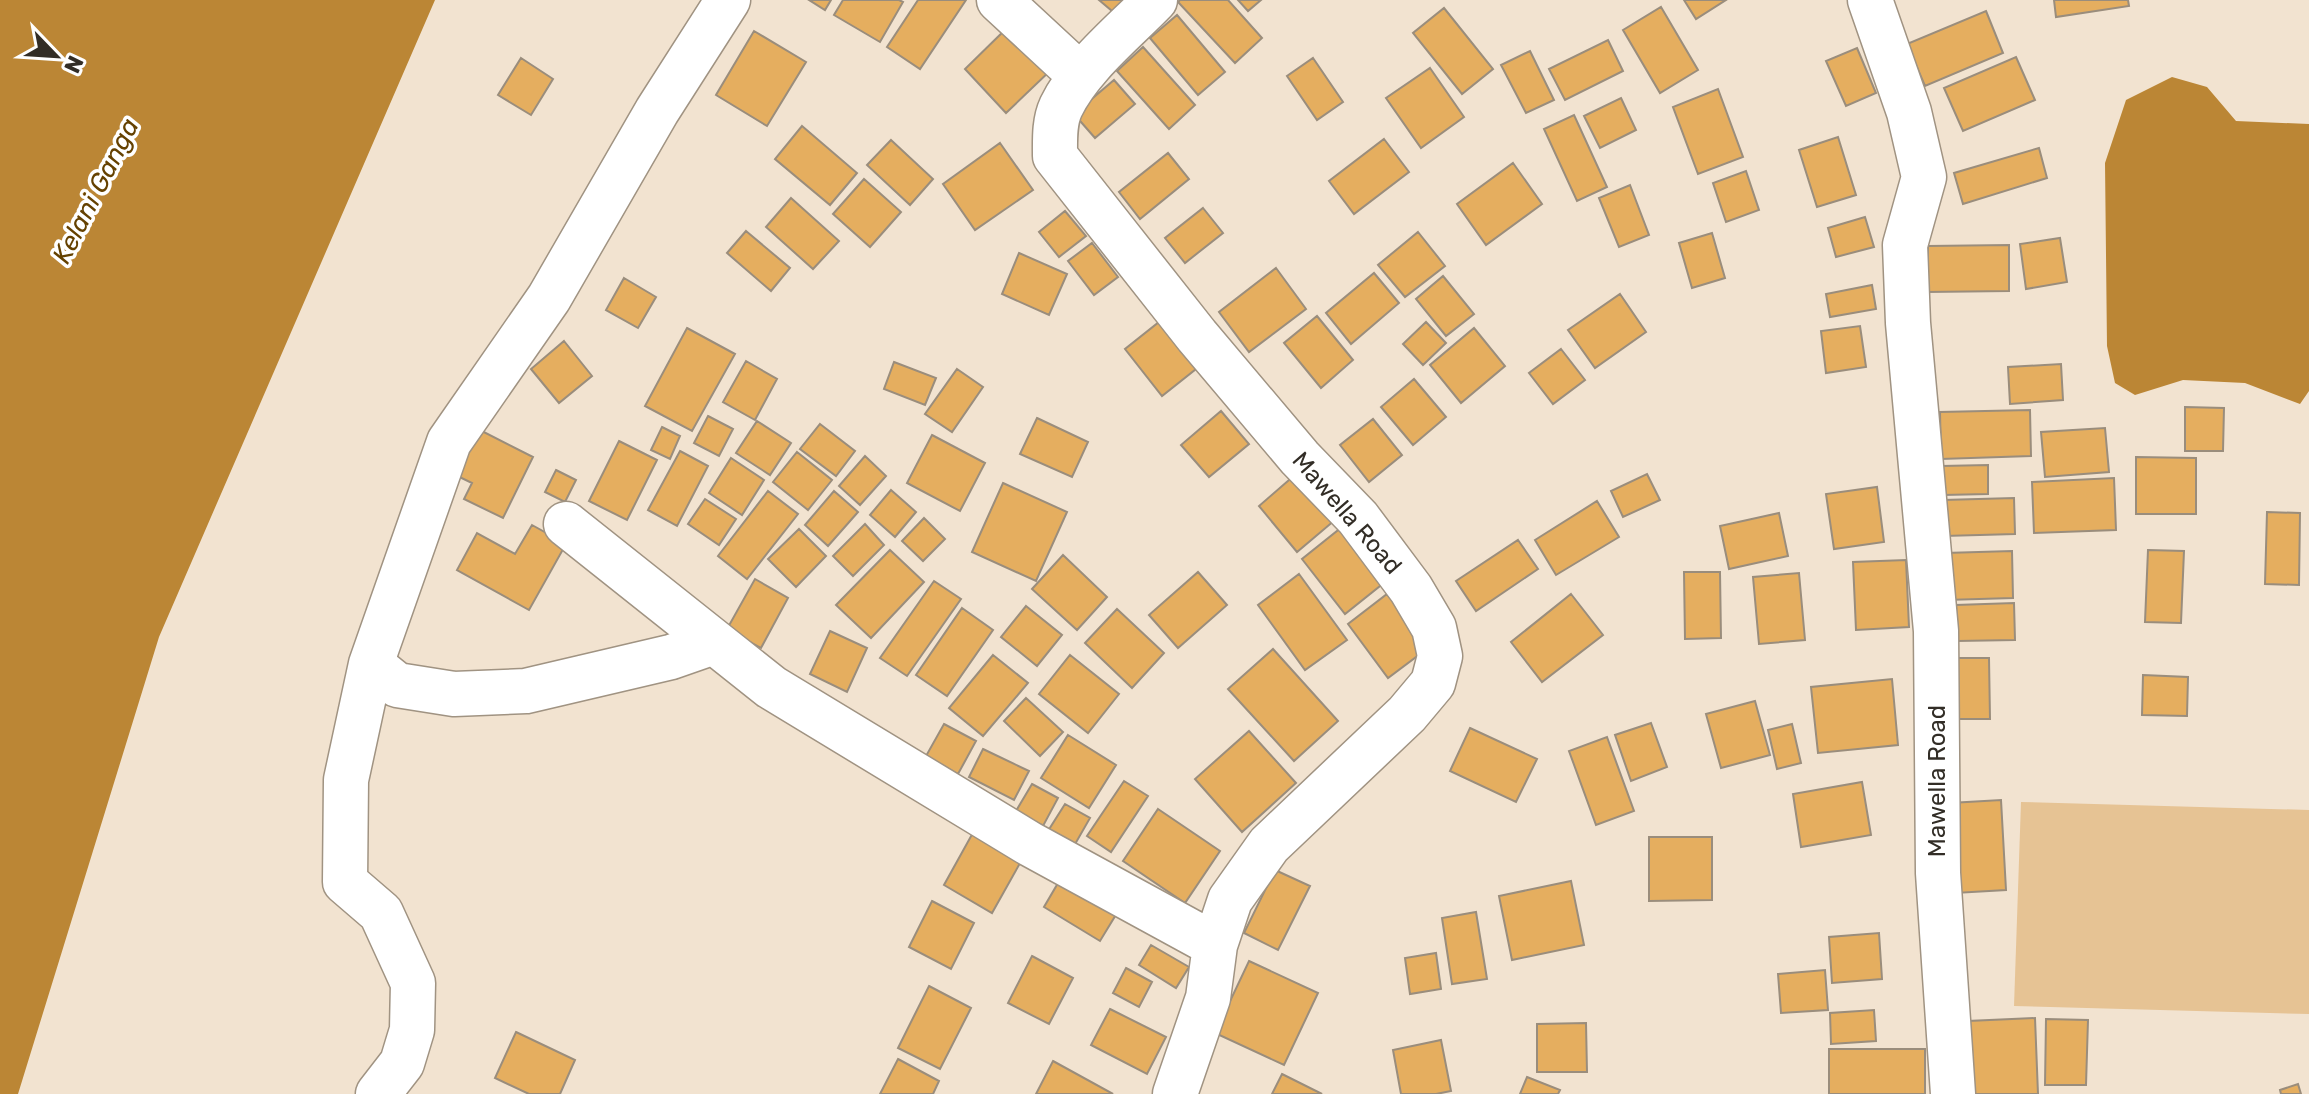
<svg xmlns="http://www.w3.org/2000/svg" width="2309" height="1094" viewBox="0 0 2309 1094" font-family="Rubik,sans-serif">
<rect width="100%" height="100%" fill="#f2e3d0"/>
<!-- green -->
<path fill="#e6c394" d="M2021,802L2309,810V1014L2014,1006Z"/>
<!-- water -->
<path fill="#bb8635" d="M0,0H435L159,637L18,1094H0Z
M2172,77L2207,87L2236,121L2309,124V391L2300,404L2245,383L2183,380L2135,395L2115,383L2107,346L2105,163L2126,100Z"/>
<!-- building -->
<path fill="#e5ae5f" stroke="#9a8d7c" stroke-width="2" d="M809,0H831L825,10Z
M843,0H899L903,2L880,42L834,15Z
M918,0H966L920,69L887,47Z
M1099,0H1131L1118,16Z
M1180,0H1228L1262,38L1235,63L1178,2Z
M1238,0H1261L1248,11Z
M1684,0H1726L1696,19Z
M2054,0H2128L2129,6L2056,17Z
M1661,7L1698,70L1660,93L1623,30Z
M1444,8L1493,69L1462,94L1413,33Z
M1986,11L2003,53L1925,86L1907,44Z
M1177,15L1225,72L1198,95L1150,38Z
M1011,24L1052,69L1006,113L965,69Z
M754,31L806,62L767,126L716,95Z
M1608,40L1623,71L1565,100L1549,69Z
M1143,47L1195,105L1169,129L1117,71Z
M1857,48L1876,93L1846,106L1826,61Z
M1530,51L1554,100L1526,113L1501,65Z
M2016,57L2035,100L1963,131L1944,88Z
M521,58L553,79L531,115L498,95Z
M1313,58L1343,102L1317,120L1287,76Z
M1430,68L1464,117L1421,148L1386,98Z
M1114,80L1135,104L1095,138L1074,114Z
M1718,89L1743,157L1698,174L1673,107Z
M1621,98L1636,130L1600,148L1584,116Z
M1574,115L1607,187L1577,201L1544,129Z
M802,126L857,173L830,205L775,159Z
M1838,137L1856,195L1817,207L1799,150Z
M1384,139L1409,172L1354,214L1329,181Z
M891,140L933,179L910,205L867,165Z
M1000,143L1033,190L975,230L943,184Z
M2039,148L2047,178L1963,204L1954,173Z
M1168,153L1189,179L1140,219L1119,192Z
M1513,163L1542,204L1486,245L1457,204Z
M1746,171L1759,210L1726,222L1713,183Z
M864,179L901,212L870,247L833,214Z
M1630,185L1649,235L1619,247L1599,198Z
M791,198L839,241L813,269L766,227Z
M1203,208L1223,233L1185,263L1165,238Z
M1065,211L1086,236L1059,257L1039,232Z
M1865,217L1874,247L1836,257L1828,228Z
M746,231L790,268L771,291L727,253Z
M1418,232L1445,266L1405,297L1378,265Z
M1712,233L1725,278L1692,288L1679,243Z
M2060,238L2067,282L2026,289L2020,244Z
M1092,243L1118,277L1094,295L1068,261Z
M2009,245V291L1927,292L1928,246Z
M1019,253L1067,274L1049,315L1002,294Z
M1276,268L1306,309L1249,352L1219,312Z
M1374,273L1399,303L1351,344L1326,313Z
M1443,276L1474,314L1446,336L1416,299Z
M624,278L656,297L638,328L606,310Z
M1872,285L1876,309L1830,317L1826,294Z
M1620,294L1646,332L1595,368L1568,330Z
M1317,316L1353,360L1321,388L1284,343Z
M1159,322L1196,369L1162,396L1125,349Z
M1426,322L1446,343L1423,365L1403,344Z
M1860,326L1866,367L1826,373L1821,331Z
M687,328L735,354L692,431L645,406Z
M1474,328L1505,366L1461,403L1430,365Z
M564,341L592,376L559,403L531,369Z
M1561,349L1585,380L1553,404L1529,373Z
M746,361L777,379L755,420L723,402Z
M894,362L936,378L925,405L884,389Z
M2061,364L2063,400L2010,404L2008,367Z
M957,369L983,387L952,432L925,414Z
M1414,379L1446,417L1413,445L1381,407Z
M2185,407L2224,408L2223,451H2185Z
M2030,410L2031,456L1941,459L1940,412Z
M1221,411L1249,444L1209,477L1181,445Z
M708,416L733,429L719,456L694,443Z
M1037,418L1088,442L1072,477L1020,454Z
M1373,419L1402,455L1369,482L1340,445Z
M757,421L791,443L770,475L736,453Z
M820,424L855,451L836,476L800,449Z
M470,425L533,457L503,518L464,499L472,483L447,471Z
M662,427L680,436L670,459L651,450Z
M2105,428L2109,472L2045,477L2041,432Z
M932,435L985,463L960,511L907,483Z
M619,441L657,460L627,520L589,501Z
M680,451L708,466L677,526L648,510Z
M797,452L832,480L808,510L773,482Z
M865,456L886,476L860,505L839,486Z
M2136,457L2196,458V514H2136Z
M731,458L764,480L742,515L709,493Z
M1988,465V494L1943,495L1942,466Z
M556,470L576,480L565,502L545,492Z
M1296,474L1335,520L1297,552L1259,506Z
M1647,474L1660,500L1623,517L1611,491Z
M2114,478L2116,530L2034,533L2032,482Z
M1003,483L1067,512L1036,581L972,552Z
M1877,487L1884,542L1834,549L1826,494Z
M891,490L916,512L895,537L870,515Z
M768,491L798,514L747,579L718,556Z
M834,491L858,512L828,546L805,525Z
M2014,498L2015,534L1944,536L1943,500Z
M705,499L736,519L719,545L688,524Z
M1597,501L1619,537L1556,575L1535,540Z
M2267,512L2300,513L2299,585L2265,584Z
M1779,513L1788,556L1729,569L1720,526Z
M924,518L945,539L923,561L902,541Z
M865,524L884,545L853,576L833,556Z
M532,525L566,544L529,610L457,570L477,533L515,554Z
M1342,527L1385,582L1345,614L1302,559Z
M799,529L826,556L796,587L768,559Z
M1518,540L1538,569L1476,611L1456,581Z
M890,550L924,582L871,638L836,605Z
M2148,550L2184,551L2181,623L2145,622Z
M2012,551L2013,598L1946,600L1945,553Z
M1063,555L1107,597L1077,630L1032,589Z
M1906,560L1909,627L1856,630L1853,562Z
M1198,572L1227,605L1178,648L1149,615Z
M1684,572H1720L1721,638L1685,639Z
M1799,573L1805,640L1759,644L1753,577Z
M1299,574L1347,640L1305,670L1258,605Z
M755,579L788,598L761,648L727,629Z
M934,581L961,599L907,676L880,658Z
M1387,594L1428,648L1388,678L1348,624Z
M1571,594L1603,635L1542,682L1511,642Z
M2014,603L2015,640L1957,641L1956,605Z
M1026,606L1062,635L1037,666L1001,637Z
M962,608L993,630L947,696L916,675Z
M1117,609L1164,653L1132,688L1085,643Z
M830,631L867,648L847,692L810,674Z
M1273,649L1338,721L1294,761L1228,689Z
M993,655L1028,683L983,736L949,708Z
M1070,655L1119,694L1088,733L1039,694Z
M1949,658H1989L1990,719H1949Z
M2143,675L2188,677L2187,716L2142,715Z
M1892,679L1898,745L1818,753L1811,687Z
M1026,698L1063,732L1040,756L1004,721Z
M1755,701L1770,755L1721,768L1706,714Z
M1651,723L1667,767L1631,781L1615,735Z
M944,724L976,741L958,774L926,756Z
M1792,724L1801,763L1777,769L1768,730Z
M1470,728L1537,759L1516,802L1450,771Z
M1249,731L1296,783L1242,832L1195,779Z
M1068,735L1116,765L1089,808L1041,778Z
M1607,737L1634,811L1596,825L1569,751Z
M983,749L1029,771L1014,800L969,777Z
M1124,781L1148,796L1111,852L1087,836Z
M1862,782L1871,835L1801,847L1793,794Z
M1032,784L1058,798L1043,826L1016,811Z
M2001,800L2006,890L1955,893L1950,803Z
M1065,804L1090,818L1074,846L1048,831Z
M1158,809L1220,851L1185,903L1123,861Z
M975,829L1024,856L992,913L944,885Z
M1649,837H1712V900L1649,901Z
M1275,870L1310,886L1278,950L1244,933Z
M1061,878L1117,913L1100,941L1044,907Z
M1571,881L1584,945L1512,960L1499,896Z
M932,901L974,923L951,969L909,947Z
M1476,912L1487,979L1452,984L1442,918Z
M1879,933L1882,979L1832,983L1829,937Z
M1151,945L1189,967L1176,988L1139,965Z
M1436,953L1441,989L1410,994L1405,958Z
M1032,956L1073,978L1049,1024L1008,1003Z
M1249,961L1318,993L1284,1065L1215,1033Z
M1126,968L1152,982L1139,1007L1113,993Z
M1825,970L1828,1010L1781,1013L1778,974Z
M929,986L971,1008L940,1069L898,1048Z
M1110,1009L1166,1037L1147,1074L1091,1045Z
M1874,1010L1876,1041L1831,1044L1830,1013Z
M2035,1018L2038,1094H1971L1968,1021Z
M2046,1019L2088,1020L2086,1085H2045Z
M1586,1023L1587,1072H1537V1024Z
M516,1032L575,1060L560,1094H529L495,1078Z
M1441,1040L1451,1091L1436,1094H1401L1393,1050Z
M1829,1049H1925V1094H1829Z
M898,1059L939,1081L933,1094H880Z
M1053,1061L1113,1094H1036Z
M1282,1074L1322,1094H1272Z
M1527,1077L1560,1090L1558,1094H1520Z
M2298,1084L2301,1094H2281L2280,1090Z"/>
<g fill="none" stroke-linecap="round" stroke-linejoin="round">
<defs>
<path id="minor" d="M999,0L1081,76
M1155,0C1124,32 1080,67 1061,107C1054,122 1055,140 1055,156L1197,336L1300,458L1358,518L1411,589L1434,628L1440,656L1433,683L1407,714L1269,845L1230,900L1215,945L1208,998L1175,1094
M1870,0L1909,112L1924,177L1905,245L1908,323L1936,631L1938,873L1953,1094
M566,524L771,687L1030,844L1215,945
M371,664L397,685L454,694L526,691L671,657L714,642
M378,1094L402,1063L412,1030L413,983L381,913L345,882L346,780L371,664L449,442L549,298L657,111L728,0"/>
</defs>
<!-- minor casing -->
<use href="#minor" stroke="#a09382" stroke-width="47"/>
<!-- minor -->
<use href="#minor" stroke="#fff" stroke-width="44"/>
</g>
<g text-anchor="middle" dominant-baseline="central" stroke-width="7" stroke-linejoin="round" paint-order="stroke">
<!-- street labels -->
<g font-size="24" fill="#322d26" stroke="#fff">
<text transform="translate(1347 513) rotate(49)">Mawella Road</text>
<text transform="translate(1937 781) rotate(-90)">Mawella Road</text>
</g>
<!-- water labels -->
<g font-size="26" font-style="italic" fill="#654100" stroke="#fff">
<text transform="translate(96 191) rotate(-63)">Kelani Ganga</text>
</g>
</g>
<!-- north arrow -->
<g transform="translate(56 56) rotate(115)" stroke="#ffffff" stroke-width="6" paint-order="stroke">
<path d="M0-6L14 30L0 20L-14 30Z" fill="#322d26"/>
<text y="-12" font-size="22" font-weight="bold" text-anchor="middle" fill="#322d26">N</text>
</g>
</svg>
